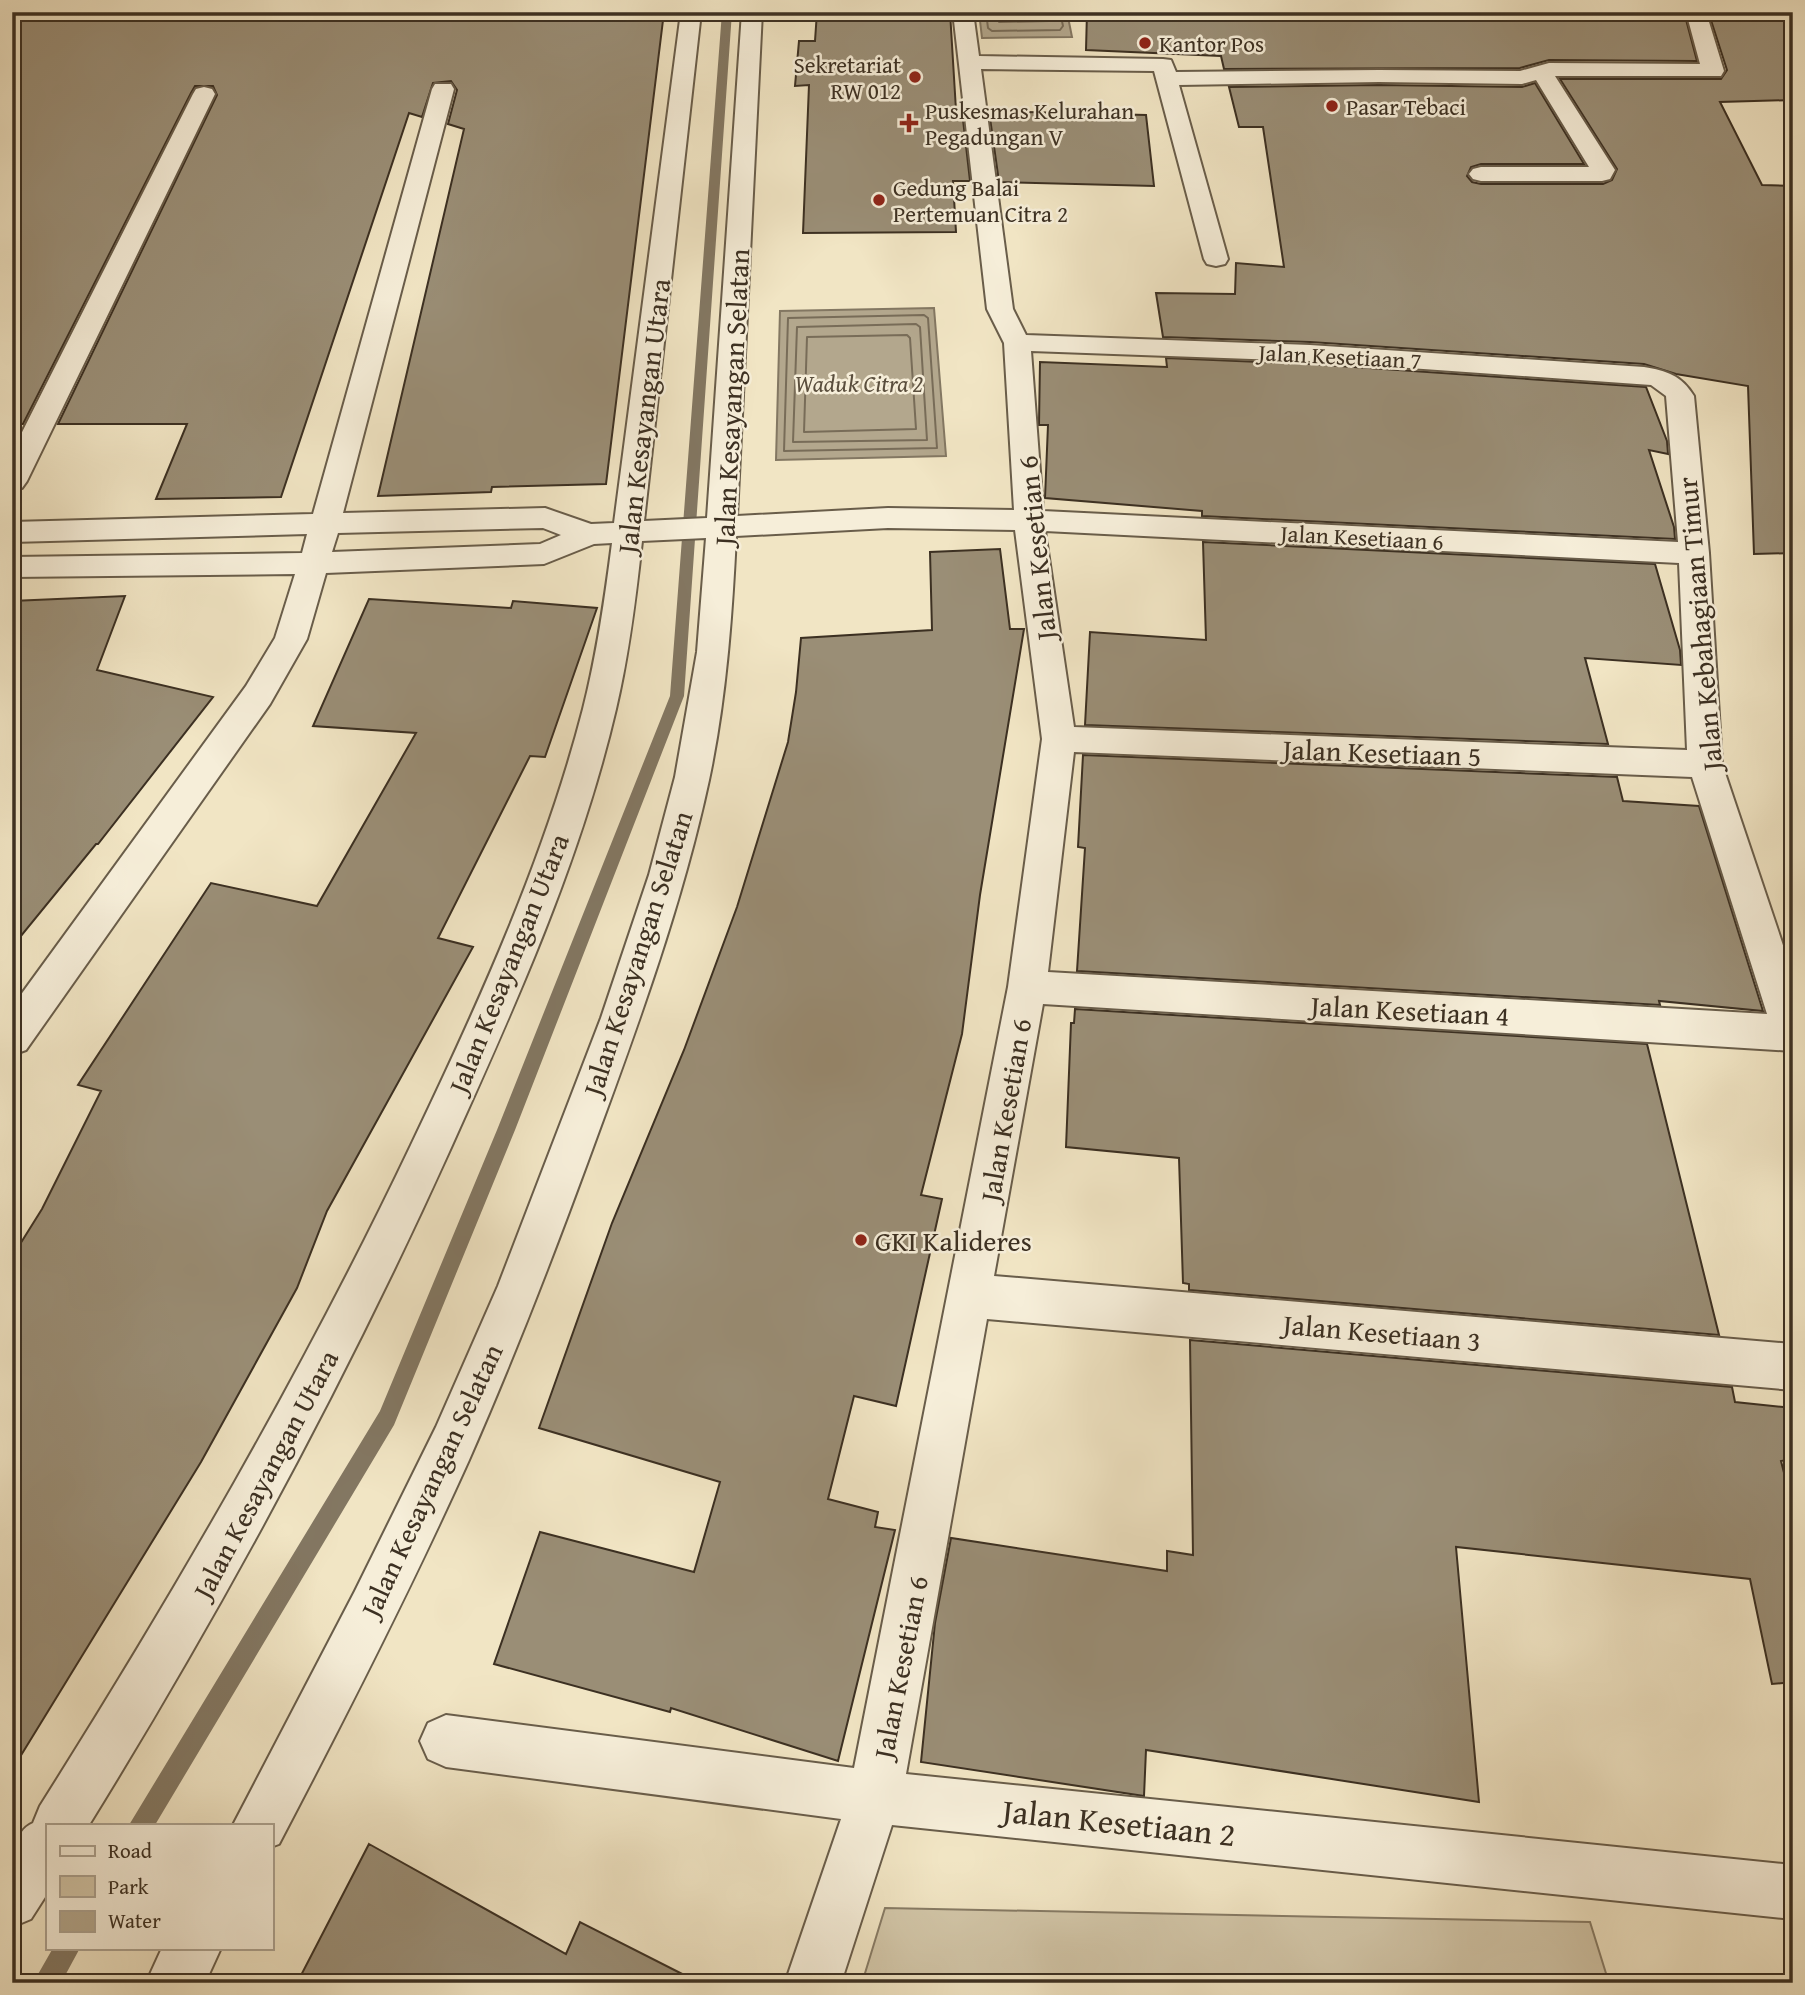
<svg xmlns="http://www.w3.org/2000/svg" width="1805" height="1995" viewBox="0 0 1805 1995" font-family="'Gentium Book Plus',serif">
<rect width="100%" height="100%" fill="#f1e5c4"/>
<filter id="stains"><feTurbulence type="fractalNoise" baseFrequency=".00286" numOctaves="4"/><feColorMatrix values="0 0 0 0 .2 0 0 0 0 .09 0 0 0 0 .02 0 0 0 .5 -.17"/></filter>
<radialGradient id="worn" r=".72"><stop offset=".6" stop-color="#630" stop-opacity="0"/><stop offset="1" stop-color="#630" stop-opacity=".3"/></radialGradient>
<!-- green -->
<path fill="#d2c6a8" stroke="#877b65" stroke-width="2" d="M885,1908L1590,1922L1609,1983H862Z"/>
<!-- water -->
<path fill="#b3a78d" stroke="#837762" stroke-width="2" d="M979,12H1067L1072,37L982,38Z
M934,308L946,456L776,460L780,311Z"/>
<g fill="none" stroke-linecap="round" stroke-linejoin="round">
<!-- shore -->
<path stroke="#786c58" stroke-width="2" d="M986,12L988,28L992,31L1060,30L1063,26L1060,12
M995,12L999,22L1049,21L1052,12
M924,315L928,318L937,448L784,451L788,318Z
M916,324L920,327L927,440L793,442L797,327Z
M907,335L910,338L916,429L804,432L807,337Z"/>
<!-- stream -->
<path fill="#837762" fill-rule="evenodd" d="M722,12H732L684,696L515,1130L394,1425L155,1825H129L380,1411L497,1130L670,696Z
M53,1948H80L61,1983H33Z"/>
</g>
<!-- building -->
<path fill="#9a8e76" stroke="#3c3022" stroke-width="2" d="M12,12H664L606,484L492,487L491,492L378,496L464,129L448,124L457,90L451,81L433,83L422,117L409,113L281,497L156,499L187,424H58L217,95L213,86H195L191,93L23,424H12Z
M817,12H950L956,110L962,111L970,181H953L956,232L803,233L809,85L795,86L799,41H815Z
M1087,12H1367L1433,15V12H1684L1697,61L1549,60L1520,68L1224,69L1221,56L1086,50Z
M1709,14L1793,15V100L1720,102L1762,185L1793,186V553L1754,554L1748,386L1676,374L1644,364L1310,342L1163,337L1156,293L1235,294L1236,263L1284,267L1263,127H1239L1229,87L1379,85L1522,87L1535,83L1584,164H1481L1471,167L1467,176L1472,182L1481,184H1603L1612,180L1617,169L1560,79H1721L1727,70Z
M989,111L1146,115L1154,186L999,182Z
M1166,358L1310,364L1646,387L1667,441L1668,454L1649,450L1674,527L1675,539L1202,516V511L1045,498L1048,425H1039L1040,362L1167,367Z
M1203,542L1655,564L1680,650L1681,665L1585,658L1608,744L1085,725L1090,632L1206,640Z
M1000,549L1010,629H1024L980,895L962,1034L921,1195L942,1199L896,1406L854,1396L828,1499L878,1512L875,1527L895,1530L838,1761L671,1708L670,1712L494,1664L540,1532L694,1572L720,1482L539,1428L612,1223L684,1050L737,907L788,742L796,692L801,638L932,630L930,552Z
M125,596L97,670L213,697L98,844H96L12,947V601Z
M369,599L511,608L513,601L597,608L545,757L530,756L438,938L473,947L327,1211L297,1288L201,1462L12,1770V1257L42,1209L101,1091L78,1085L211,883L317,906L416,733L313,726Z
M1083,755L1617,777L1623,801L1699,806L1763,1011L1659,1001L1660,1005L1077,971L1085,848L1078,847Z
M1075,1009L1647,1044L1719,1335L1189,1290V1284L1183,1283L1179,1158L1066,1147L1071,1023H1074Z
M1190,1340L1732,1387L1735,1402L1793,1408V1459L1781,1461L1793,1508V1682L1772,1684L1750,1579L1456,1547L1479,1802L1146,1750L1144,1796L921,1762L935,1623L951,1538L1167,1571V1551L1193,1555Z
M369,1844L566,1954L580,1922L700,1983H297Z"/>
<g fill="none" stroke-linecap="round" stroke-linejoin="round">
<defs>
<path id="minor" d="M681,12H701L644,521L707,518L742,12H762L737,516L888,508L1014,510L1004,343L987,309L953,12H973L979,56L1163,59L1171,60L1176,72L1379,70L1520,71L1549,63L1700,64L1686,12H1706L1724,71L1721,76H1555L1615,170L1610,179L1602,181H1481L1473,179L1469,174L1473,169L1481,167H1589L1536,80L1522,84L1379,82L1179,85L1228,259L1225,264L1216,266L1207,264L1204,259L1154,71L981,69L1013,309L1026,335L1310,345L1644,367C1667,371 1681,375 1694,396L1709,553L1722,764L1793,975V1051L1043,1004L994,1276L1793,1344V1390L987,1319L906,1774L1793,1865V1919L892,1825L841,1983H785L841,1819L446,1767L428,1759L420,1741L428,1723L446,1715L854,1768L1008,987L1042,739L1015,530L888,528L736,536C732,618 726,700 709,780C681,910 634,1036 588,1161C551,1262 512,1362 469,1460C410,1591 345,1718 279,1844L271,1847V1825H233L355,1591L436,1427L498,1286L601,1018L649,875L675,777L697,652L706,538L642,541C636,597 629,654 616,709C580,863 514,1008 449,1152C344,1384 223,1608 89,1825H47V1894L31,1919L12,1927C12,1901 3,1835 33,1823L40,1806C175,1592 302,1374 411,1145C478,1005 544,860 583,709C597,654 605,598 612,543L594,544L544,564L326,573L307,639L270,704L26,1050L12,1055V1007L246,686L275,638L295,574L12,577V557L302,553L307,534L12,542V522L313,514L432,89L435,84H451L454,89L343,513L545,508L591,524L614,523ZM1031,351L1310,361L1651,385L1666,396L1678,542L1043,511ZM543,528L561,535L540,544L332,552L338,533ZM1045,531L1679,563L1687,750L1074,727ZM1074,752L1692,777L1767,1014L1048,972Z
M204,87L212,89L215,94L27,481L22,488L12,490V452L193,94L196,89Z
M162,1948H221L205,1983H146Z"/>
</defs>
<!-- minor casing -->
<use href="#minor" stroke="#695d4a" stroke-width="4"/>
<!-- minor -->
<use href="#minor" fill="#f6eed9" fill-rule="evenodd"/>
</g>
<!-- markers -->
<g fill="#8f2418" stroke="#f6eed9" stroke-width="2.5">
<circle cx="1145" cy="43" r="7"/>
<circle cx="915" cy="77" r="7"/>
<circle cx="1332" cy="106" r="7"/>
<path d="M905.5 112.5h7v7h7v7h-7v7h-7v-7h-7v-7h7z"/>
<circle cx="879" cy="200" r="7"/>
<circle cx="861" cy="1240" r="7"/>
</g>
<g text-anchor="middle" dominant-baseline="central" stroke-width="5" stroke-linejoin="round" paint-order="stroke">
<!-- far-poi labels -->
<g font-size="23" fill="#3c3022" stroke="#f6eed9" text-anchor="start">
<text x="1159" y="43">Kantor Pos</text>
<text x="901" y="64" text-anchor="end">Sekretariat<tspan x="901" dy="26">RW 012</tspan></text>
<text x="1346" y="106">Pasar Tebaci</text>
<text x="925" y="110">Puskesmas Kelurahan<tspan x="925" dy="26">Pegadungan V</tspan></text>
<text x="893" y="187">Gedung Balai<tspan x="893" dy="26">Pertemuan Citra 2</tspan></text>
</g>
<!-- far-street labels -->
<g font-size="23" fill="#3c3022" stroke="#f6eed9">
<text transform="translate(1340 356) rotate(3)">Jalan Kesetiaan 7</text>
<text transform="translate(1362 537) rotate(3)">Jalan Kesetiaan 6</text>
</g>
<!-- far-water labels -->
<g font-size="24" font-style="italic" fill="#5a4e3d" stroke="#f6eed9">
<text x="859" y="383">Waduk Citra 2</text>
</g>
<!-- street labels -->
<g font-size="28" fill="#3c3022" stroke="#f6eed9">
<text transform="translate(731 397) rotate(-87)">Jalan Kesayangan Selatan</text>
<text transform="translate(643 416) rotate(-83)">Jalan Kesayangan Utara</text>
<text transform="translate(1036 548) rotate(-96)">Jalan Kesetian 6</text>
<text transform="translate(1699 624) rotate(-95)">Jalan Kebahagiaan Timur</text>
<text transform="translate(1382 752) rotate(2)">Jalan Kesetiaan 5</text>
<text transform="translate(637 953) rotate(-72)">Jalan Kesayangan Selatan</text>
<text transform="translate(508 963) rotate(-68)">Jalan Kesayangan Utara</text>
<text transform="translate(1410 1010) rotate(3)">Jalan Kesetiaan 4</text>
<text transform="translate(1005 1110) rotate(-80)">Jalan Kesetian 6</text>
<text transform="translate(1382 1332) rotate(5)">Jalan Kesetiaan 3</text>
<text transform="translate(265 1474) rotate(-62)">Jalan Kesayangan Utara</text>
<text transform="translate(431 1480) rotate(-65)">Jalan Kesayangan Selatan</text>
<text transform="translate(900 1667) rotate(-79)">Jalan Kesetian 6</text>
</g>
<!-- poi labels -->
<g font-size="28" fill="#3c3022" stroke="#f6eed9" text-anchor="start">
<text x="875" y="1240">GKI Kalideres</text>
</g>
<!-- near-street labels -->
<g font-size="33" fill="#3c3022" stroke="#f6eed9">
<text transform="translate(1119 1822) rotate(6)">Jalan Kesetiaan 2</text>
</g>
</g>
<!-- margin -->
<rect width="1805" height="1995" fill="none" stroke="#f1e5c4" stroke-width="42"/>
<rect x="14" y="14" width="1777" height="1967" fill="none" stroke="#3c3022" stroke-width="3.5"/>
<rect x="21" y="21" width="1763" height="1953" fill="none" stroke="#3c3022" stroke-width="2"/>
<!-- legend -->
<rect x="46" y="1824" width="228" height="126" fill="#f6eed9" stroke="#aca290" stroke-width="2"/>
<rect x="60" y="1846" width="35" height="10" fill="#f6eed9" stroke="#aca290" stroke-width="2"/>
<text x="108" y="1858" font-size="21" fill="#3c3022">Road</text>
<rect x="60" y="1876" width="35" height="21" fill="#d2c6a8" stroke="#aca290" stroke-width="2"/>
<text x="108" y="1894" font-size="21" fill="#3c3022">Park</text>
<rect x="60" y="1911" width="35" height="21" fill="#b3a78d" stroke="#aca290" stroke-width="2"/>
<text x="108" y="1928" font-size="21" fill="#3c3022">Water</text>
<rect width="100%" height="100%" filter="url(#stains)"/>
<rect width="100%" height="100%" fill="url(#worn)"/>
</svg>
